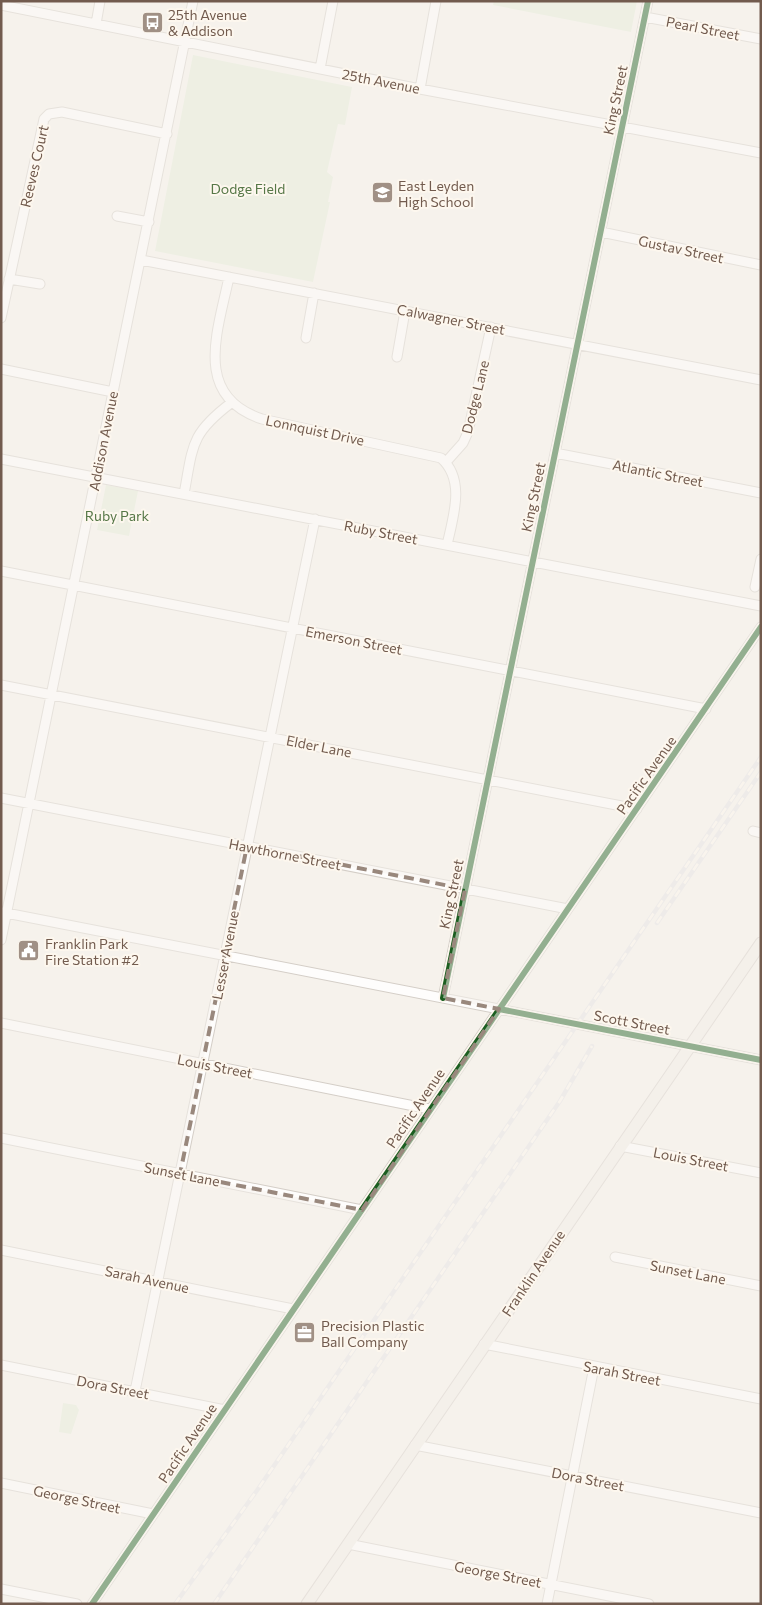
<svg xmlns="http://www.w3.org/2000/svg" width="762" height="1605" viewBox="0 0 762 1605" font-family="Commissioner,sans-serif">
<rect width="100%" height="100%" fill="#f6f2ec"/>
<!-- green -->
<path fill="#e4ecd8" d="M494,1H637L631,32L493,5Z
M193,55L352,87L345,125L338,124L327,172L333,177L328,202H330L313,282L155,251Z
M106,485L138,491L129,536L97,530Z
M63,1403L76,1405L79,1410L71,1434L59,1432Z"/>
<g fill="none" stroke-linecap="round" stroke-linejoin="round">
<defs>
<path id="minor" d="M1,5L420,89L761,153
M645,17L761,39
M96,24L100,1
M320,69L333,1
M420,89L436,1
M117,216L149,222
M601,232L761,265
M141,260L761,380
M229,277C218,331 192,396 262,419L441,458C466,480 453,517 447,545
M9,279L40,284
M1,318L44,119L49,114L62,112L167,134
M306,338L314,293
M397,357L405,311
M1,369L113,392
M555,453L761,493
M1,459L761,606
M446,462L463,443L468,432L491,327
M184,494C193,446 190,434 231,403
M1,571L706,709
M755,587L761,559
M1,685L637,809
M1,798L568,909
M753,831L761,833
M1,912L761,1060
M1,940L193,1
M443,998L648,1
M1,1023L429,1109
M1,1138L362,1210
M620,1146L761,1173
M1,1250L293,1309
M615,1257L761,1286
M484,1344L761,1399
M1,1365L225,1410
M135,1391L315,519
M415,1445L761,1513
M1,1483L153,1514
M348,1544L649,1604
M1,1589L77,1604
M92,1604L761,627
M547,1604L594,1367"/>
<path id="major" d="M307,1604L761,943"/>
</defs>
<!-- minor casing -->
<use href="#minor" stroke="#d4cec7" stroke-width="11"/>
<!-- major casing -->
<use href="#major" stroke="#d5cdc7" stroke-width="13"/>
<!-- minor -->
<use href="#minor" stroke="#fefdfc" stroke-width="9"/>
<!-- major -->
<use href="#major" stroke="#f1ede7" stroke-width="11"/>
<defs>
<path id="rail" d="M657,923L761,772
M175,1604L258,1489L761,757
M214,1604L560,1101L592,1046"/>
</defs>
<!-- rail casing -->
<use href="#rail" stroke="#e5e3e4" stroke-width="4.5"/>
<!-- rail -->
<use href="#rail" stroke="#fdf7ee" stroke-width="2.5" stroke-dasharray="8" stroke-linecap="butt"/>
<defs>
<path id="cycleway" d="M443,998L648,1
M499,1009L761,1060
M92,1604L761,627"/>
</defs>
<!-- cycleway casing -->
<use href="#cycleway" stroke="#fdf7ee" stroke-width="9"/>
<!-- cycleway -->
<use href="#cycleway" stroke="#1b5e20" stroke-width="6"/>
</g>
<!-- marked area -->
<path d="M0 0H762V1605H0ZM247,846L465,889L443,998L499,1009L362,1210L180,1174Z" fill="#f6f2ec" fill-opacity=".55" fill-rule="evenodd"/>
<path fill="none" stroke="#99887d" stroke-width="4" stroke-dasharray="10 6" stroke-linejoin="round" d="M247,846L465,889L443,998L499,1009L362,1210L180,1174Z"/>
<!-- icons -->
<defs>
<symbol id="bus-square" viewBox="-11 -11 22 22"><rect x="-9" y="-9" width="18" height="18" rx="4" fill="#a09085" stroke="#fdf7ee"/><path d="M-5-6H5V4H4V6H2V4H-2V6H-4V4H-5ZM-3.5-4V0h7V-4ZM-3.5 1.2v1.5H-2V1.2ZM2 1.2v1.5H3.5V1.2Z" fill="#fff"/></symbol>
<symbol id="school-square" viewBox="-11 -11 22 22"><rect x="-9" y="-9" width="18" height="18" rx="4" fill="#a09085" stroke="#fdf7ee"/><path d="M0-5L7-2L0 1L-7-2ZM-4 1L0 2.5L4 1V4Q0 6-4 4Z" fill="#fff"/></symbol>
<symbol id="civic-square" viewBox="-11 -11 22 22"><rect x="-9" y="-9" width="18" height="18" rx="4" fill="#a09085" stroke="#fdf7ee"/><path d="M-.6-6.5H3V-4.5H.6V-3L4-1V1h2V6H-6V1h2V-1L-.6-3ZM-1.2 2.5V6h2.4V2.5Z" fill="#fff"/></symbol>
<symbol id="office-square" viewBox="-11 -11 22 22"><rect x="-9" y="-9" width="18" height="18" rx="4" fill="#a09085" stroke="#fdf7ee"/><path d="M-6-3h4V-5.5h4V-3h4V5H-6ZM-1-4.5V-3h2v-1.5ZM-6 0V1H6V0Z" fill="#fff"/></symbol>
</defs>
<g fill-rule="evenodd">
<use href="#bus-square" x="140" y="10" width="25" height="25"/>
<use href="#school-square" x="370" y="180" width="25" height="25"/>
<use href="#civic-square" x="16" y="938" width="25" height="25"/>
<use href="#office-square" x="292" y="1320" width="25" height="25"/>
</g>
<g text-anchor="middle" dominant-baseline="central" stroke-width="4" stroke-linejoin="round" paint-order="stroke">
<!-- poi labels -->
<g font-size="14" fill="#725b4e" stroke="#fdf7ee" text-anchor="start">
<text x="168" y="14">25th Avenue<tspan x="168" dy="16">&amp; Addison</tspan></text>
<text x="398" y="185">East Leyden<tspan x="398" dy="16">High School</tspan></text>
<text x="45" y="943">Franklin Park<tspan x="45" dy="16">Fire Station #2</tspan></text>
<text x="321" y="1325">Precision Plastic<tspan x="321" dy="16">Ball Company</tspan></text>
</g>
<!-- street labels -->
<g font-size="14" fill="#725b4e" stroke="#fdf7ee">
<text transform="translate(703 28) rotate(11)">Pearl Street</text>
<text transform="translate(381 81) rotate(11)">25th Avenue</text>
<text transform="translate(615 100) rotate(-78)">King Street</text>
<text transform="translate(34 166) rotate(-77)">Reeves Court</text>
<text transform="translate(681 249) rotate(12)">Gustav Street</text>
<text transform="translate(451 319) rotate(11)">Calwagner Street</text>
<text transform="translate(475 397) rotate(-76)">Dodge Lane</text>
<text transform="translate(315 430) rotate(12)">Lonnquist Drive</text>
<text transform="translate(103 441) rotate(-79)">Addison Avenue</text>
<text transform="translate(658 473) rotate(11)">Atlantic Street</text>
<text transform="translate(533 497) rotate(-78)">King Street</text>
<text transform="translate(381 532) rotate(11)">Ruby Street</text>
<text transform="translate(354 640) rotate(11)">Emerson Street</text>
<text transform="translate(319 746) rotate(11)">Elder Lane</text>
<text transform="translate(646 775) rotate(-55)">Pacific Avenue</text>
<text transform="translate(285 854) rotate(11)">Hawthorne Street</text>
<text transform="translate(451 894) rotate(-78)">King Street</text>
<text transform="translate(225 955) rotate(-79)">Lesser Avenue</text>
<text transform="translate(632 1022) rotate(11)">Scott Street</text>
<text transform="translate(215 1066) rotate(11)">Louis Street</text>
<text transform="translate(415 1108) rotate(-56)">Pacific Avenue</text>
<text transform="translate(691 1159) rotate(11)">Louis Street</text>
<text transform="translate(182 1174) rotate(11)">Sunset Lane</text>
<text transform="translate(688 1272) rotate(11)">Sunset Lane</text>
<text transform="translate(533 1273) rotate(-56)">Franklin Avenue</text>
<text transform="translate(147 1279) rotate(12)">Sarah Avenue</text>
<text transform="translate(622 1373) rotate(11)">Sarah Street</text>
<text transform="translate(113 1387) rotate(11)">Dora Street</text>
<text transform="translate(187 1443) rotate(-56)">Pacific Avenue</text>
<text transform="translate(588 1479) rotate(11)">Dora Street</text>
<text transform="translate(77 1499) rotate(12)">George Street</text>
<text transform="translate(498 1574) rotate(11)">George Street</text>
</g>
<!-- park labels -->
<g font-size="14" fill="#567747" stroke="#fdf7ee">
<text x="248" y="188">Dodge Field</text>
<text x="117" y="515">Ruby Park</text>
</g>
</g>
<!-- border -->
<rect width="762" height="1605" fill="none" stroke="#725b4e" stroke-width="5"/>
</svg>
